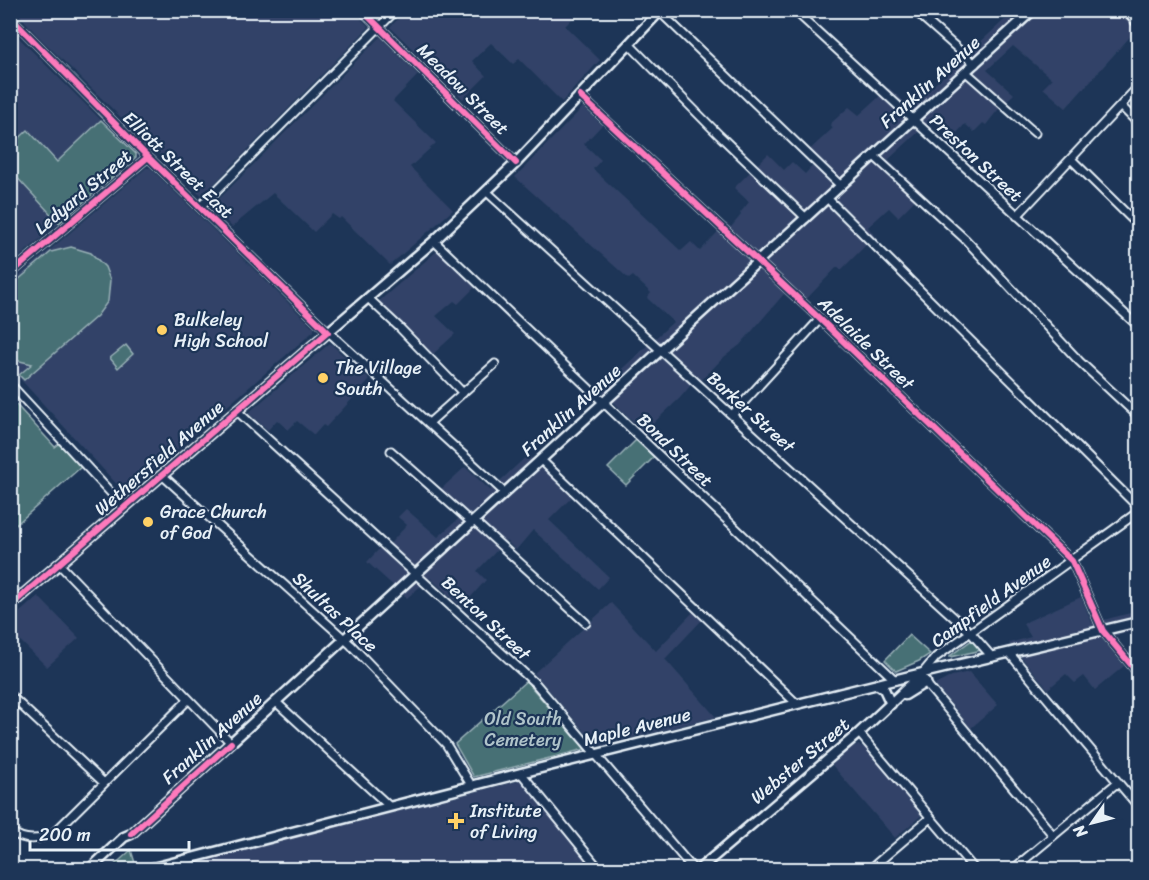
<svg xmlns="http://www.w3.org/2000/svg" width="1149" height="880" viewBox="0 0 1149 880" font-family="Sriracha,sans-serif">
<rect width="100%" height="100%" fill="#1d3557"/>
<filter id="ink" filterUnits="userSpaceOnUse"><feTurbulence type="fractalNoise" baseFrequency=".0167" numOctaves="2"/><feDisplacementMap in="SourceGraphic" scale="12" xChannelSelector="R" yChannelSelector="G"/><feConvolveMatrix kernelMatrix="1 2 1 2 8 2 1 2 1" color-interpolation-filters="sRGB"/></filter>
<g filter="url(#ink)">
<!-- built -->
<path fill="#314367" d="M407,10L580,11L565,26L600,60L562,102L519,59L513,64L491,43L472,61L486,76L463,99L390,27Z
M1137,10L1138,28L1066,108L1043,88L1052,79L1013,46L987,70L1014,94L1001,106L986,125L983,123L974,132L965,124L957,133L937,115L888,160L923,192L898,217L889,208L868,227L875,236L841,270L837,267L799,307L784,294L740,345L724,357L695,387L691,385L680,398L644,432L600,389L673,322L647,298L651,293L633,276L629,279L515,177L583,107L602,125L584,144L601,160L593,169L681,251L691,242L700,251L726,223L731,227L741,215L740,213L749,202L734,188L768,154L784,170L792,162L805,174L814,164L804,155L833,128L830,124L849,107L859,115L889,88L910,107L1014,11Z
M353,11L369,27L203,195L199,194L37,35L16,11Z
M10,29L101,120L57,162L28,130L11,146Z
M380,37L418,75L393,101L436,143L410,167L453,210L390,265L341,217L339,219L332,214L314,232L273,193L232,227L213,208V205Z
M146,168H150L314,328V331L128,492L123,491L11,369V283Z
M10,171L59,223L11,264H10Z
M437,251L475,287L458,304L454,301L436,316L455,334L432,355L378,302Z
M330,343L370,380L326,427L323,425L314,435L297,421L288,430L277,420L268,430L248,413Z
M528,455L572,497L549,520L609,577L598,589L533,530L516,550L506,541L477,571L486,580L462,607L430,578L407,598L367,562L380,548L384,550L407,525L398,517L406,509L438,537L465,513L440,490L465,467L490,490Z
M38,596L79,638L47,667L11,632V620Z
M1081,597L1092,623L1138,611V630L1102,639L1124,666L1095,690L1084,676L1075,683L1066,674L1048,689L1009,643L1031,637L1023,624L1028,621Z
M611,603L656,651L693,612L702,620L665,659L716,717L597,746L534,673Z
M969,672L998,705L971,728L935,685L952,676Z
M859,745L865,748L922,815L895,838L832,765L853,746Z
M522,780L594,869L178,870L177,867Z"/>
<!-- green -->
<path fill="#476f74" stroke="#98b0b6" stroke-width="1.5" d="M101,120L136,154V157L59,223L11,171V146L28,130L57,162Z
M71,247L91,253L105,267L110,280L108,301L97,316L24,380L19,375L32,364L11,359V286L51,252Z
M126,345L133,354L118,368L110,358Z
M10,398L55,447L59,444L81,467L11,529Z
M636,440L654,457L626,485L608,468Z
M909,635L930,654L919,661L896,671L885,660Z
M972,640L982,650L950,657V656Z
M526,681L585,749L474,777L455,744Z
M131,850L135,863L110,869Z"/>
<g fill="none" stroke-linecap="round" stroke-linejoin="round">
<defs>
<path id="minor" d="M362,10L516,163
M794,10L1138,326
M914,10L975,64
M660,12L841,186
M10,17L148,157L321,325L505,493
M629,44L719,135L806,218
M966,72L1035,133
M580,96L820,319L1072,561L1103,631L1138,673
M1121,106L1138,123
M874,156L965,239L1079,361L1138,416
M1071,159L1138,225
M487,192L971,633L992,657
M827,198L1138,507
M200,207L396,10
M1017,216L1138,87
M434,241L895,680
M10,274L148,157
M368,298L399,327L463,393
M10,384L124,507
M236,410L536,684L694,870
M732,415L820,319
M429,423L495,364
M391,451L472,523
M541,460L797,704
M162,475L351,645L446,744L471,785
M474,521L586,623
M59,564L231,743
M1010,654L1138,806
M10,695L104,783
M276,702L389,806
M859,733L975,870
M521,773L600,870
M10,831C25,842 39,841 55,832L188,700
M1053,835L929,687L921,675L936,657L1138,512
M869,870L930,818
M1012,870L1118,782"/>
<path id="major" d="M1126,10L1138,23
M10,606L434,241L516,163L661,10
M877,684L884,689L891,704
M905,695L926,682
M89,870L124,837L131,834L1033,10
M145,870L521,773L906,677L1138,622
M698,870L859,733L921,675"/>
</defs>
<!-- minor casing -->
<use href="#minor" stroke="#e8f1f8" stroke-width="11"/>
<!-- major casing -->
<use href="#major" stroke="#e8f1f8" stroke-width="13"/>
<!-- minor -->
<use href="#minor" stroke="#1d3557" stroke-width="7"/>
<!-- major -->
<use href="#major" stroke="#1d3557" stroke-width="8"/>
<defs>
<path id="cycleway" d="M362,10L516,163
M10,17L148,157L328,332L10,606
M580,96L820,319L1072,561L1103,631L1138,673
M10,274L148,157
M131,834L231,743"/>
</defs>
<!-- cycleway casing -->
<use href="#cycleway" stroke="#1d3557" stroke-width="10"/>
<!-- cycleway -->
<use href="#cycleway" stroke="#fd7abc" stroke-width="6"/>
</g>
</g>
<!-- markers -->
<g fill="#ffd166" stroke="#1d3557" stroke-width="2">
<circle cx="162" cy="330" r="6"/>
<circle cx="323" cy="378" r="6"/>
<circle cx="148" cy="522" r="6"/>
<path d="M453 812h6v6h6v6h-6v6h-6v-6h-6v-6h6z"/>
</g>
<g text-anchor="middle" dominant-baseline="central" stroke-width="4.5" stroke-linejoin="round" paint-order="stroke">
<!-- street labels -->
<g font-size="18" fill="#e8f1f8" stroke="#1d3557">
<text transform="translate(930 82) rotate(-42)">Franklin Avenue</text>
<text transform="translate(463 89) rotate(45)">Meadow Street</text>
<text transform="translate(976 158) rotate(43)">Preston Street</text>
<text transform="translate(178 165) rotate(44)">Elliott Street East</text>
<text transform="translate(83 192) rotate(-40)">Ledyard Street</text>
<text transform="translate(866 343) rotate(44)">Adelaide Street</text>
<text transform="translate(571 410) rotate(-42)">Franklin Avenue</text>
<text transform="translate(751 412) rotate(42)">Barker Street</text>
<text transform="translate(675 450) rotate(44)">Bond Street</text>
<text transform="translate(159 458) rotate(-41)">Wethersfield Avenue</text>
<text transform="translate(991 601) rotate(-36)">Campfield Avenue</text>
<text transform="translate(335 612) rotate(43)">Shultas Place</text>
<text transform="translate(486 618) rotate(43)">Benton Street</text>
<text transform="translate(637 727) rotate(-14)">Maple Avenue</text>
<text transform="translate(212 738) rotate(-42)">Franklin Avenue</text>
<text transform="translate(800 761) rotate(-40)">Webster Street</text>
</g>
<!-- poi labels -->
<g font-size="18" fill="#e8f1f8" stroke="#1d3557" text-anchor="start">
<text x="174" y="320">Bulkeley<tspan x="174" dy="21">High School</tspan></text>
<text x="335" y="368">The Village<tspan x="335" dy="21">South</tspan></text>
<text x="160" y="512">Grace Church<tspan x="160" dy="21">of God</tspan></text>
<text x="470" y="811">Institute<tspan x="470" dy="21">of Living</tspan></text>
</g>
<!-- park labels -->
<g font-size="18" fill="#b0c4ca" stroke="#1d3557">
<text x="523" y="719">Old South<tspan x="523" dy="21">Cemetery</tspan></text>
</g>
</g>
<!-- margin -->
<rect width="1149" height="880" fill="none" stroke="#1d3557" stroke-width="36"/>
<rect x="18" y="18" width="1113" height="844" fill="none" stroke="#e8f1f8" stroke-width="2" filter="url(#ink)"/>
<!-- north arrow -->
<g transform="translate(1092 823) rotate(235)" stroke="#1d3557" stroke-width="4.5" paint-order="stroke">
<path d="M0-4.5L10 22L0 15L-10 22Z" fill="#e8f1f8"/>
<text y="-9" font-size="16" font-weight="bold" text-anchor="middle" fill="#e8f1f8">N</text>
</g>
<!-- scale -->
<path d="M30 841v9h159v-9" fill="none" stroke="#e8f1f8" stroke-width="3"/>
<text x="39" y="841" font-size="18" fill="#e8f1f8" stroke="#1d3557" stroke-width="4.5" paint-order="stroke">200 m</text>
</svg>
